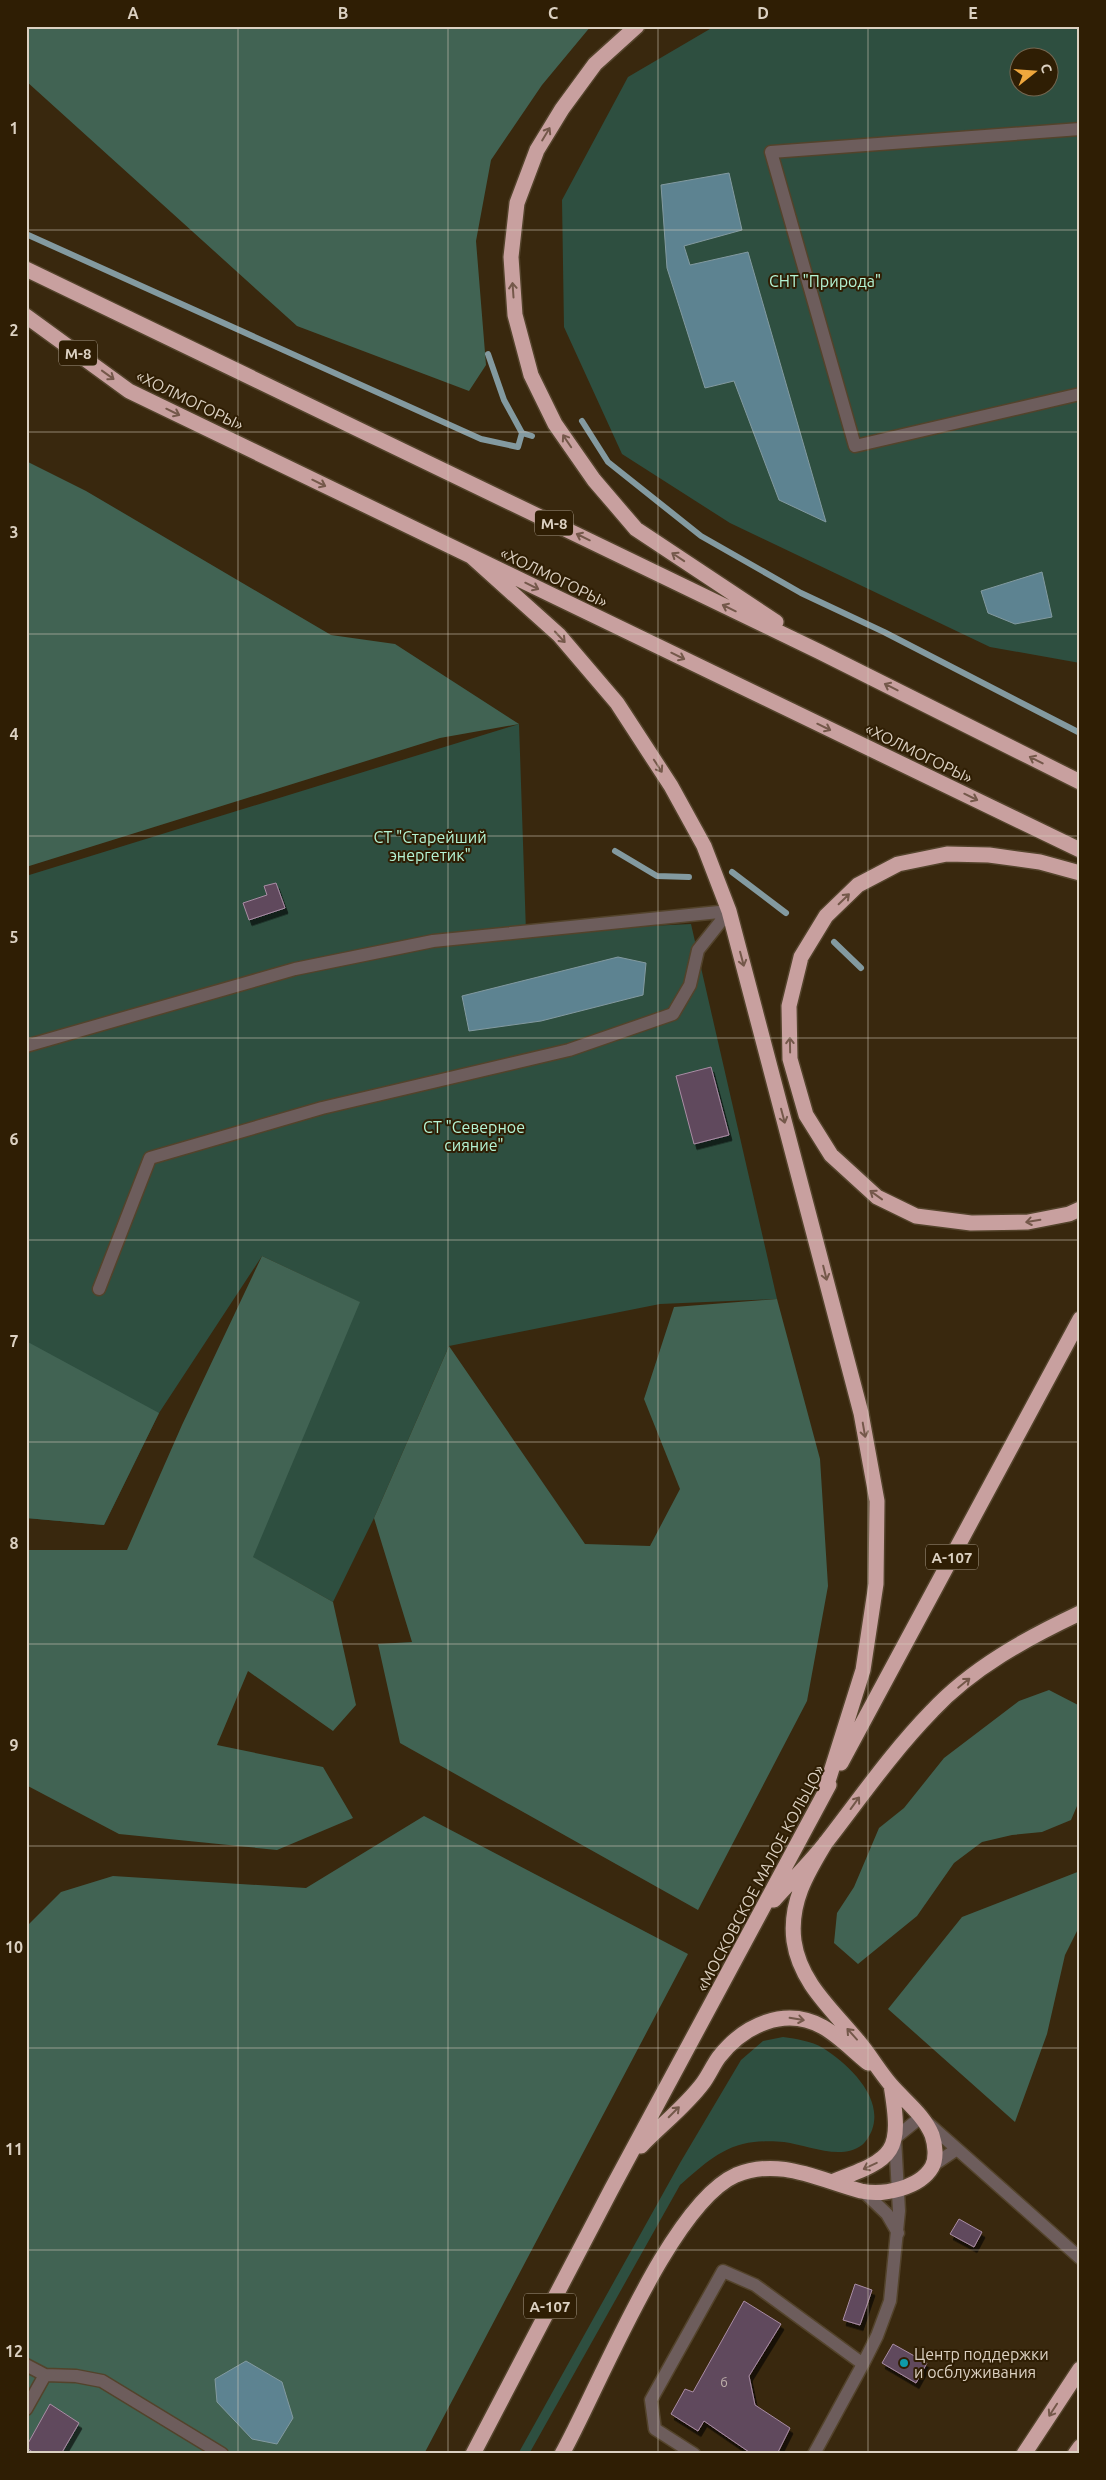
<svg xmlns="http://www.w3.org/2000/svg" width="1106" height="2480" viewBox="0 0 1106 2480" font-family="Ubuntu,sans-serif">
<defs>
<filter id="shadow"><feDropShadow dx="3" dy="5.5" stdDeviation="0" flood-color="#0009"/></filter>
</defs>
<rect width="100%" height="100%" fill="#39280e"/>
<!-- green -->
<path fill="#2e4f40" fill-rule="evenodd" d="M715,26H1080V663L990,647L730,523L622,454L564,327L562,200L628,77ZM1018,58H1048V88H1018Z
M519,724L526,932L691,924L777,1299L660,1304L449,1346L374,1518L333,1602L252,1557L359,1302L262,1256L159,1413L104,1525L26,1518V876Z
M783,2037C797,2039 811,2041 823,2048C848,2064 884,2097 872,2130C870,2135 866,2142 862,2145C841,2161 807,2145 784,2142C775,2141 763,2141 754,2142C723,2145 702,2166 680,2185L529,2454H518L680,2163L741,2060L763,2041Z"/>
<!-- forest -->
<path fill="#416353" d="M26,26H591L542,85L491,160L476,241L486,365L469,391L297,326L26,81Z
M26,461L86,491L331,635L395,644L519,724L440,738L26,867Z
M262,1256L360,1302L253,1557L333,1602L356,1705L333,1731L248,1671L217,1745L323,1767L353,1818L277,1850L119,1834L26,1785V1550H127L182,1425Z
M777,1299L820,1459L828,1586L807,1701L698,1910L400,1743L378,1644L412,1642L374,1518L449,1346L585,1544L650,1546L680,1489L644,1399L674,1307Z
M26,1341L159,1413L104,1525L26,1518Z
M1049,1690L1080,1706V1799L1071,1820L1042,1832L1012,1835L982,1842L954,1863L917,1916L858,1964L834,1943L837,1913L854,1887L879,1828L904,1808L944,1758L1019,1701Z
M424,1816L688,1954L424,2454H26V1927L61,1892L113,1876L306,1888Z
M1080,1871V1925L1065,1955L1047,2034L1015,2122L888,2009L962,1917Z"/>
<!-- water -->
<path fill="#5d8391" stroke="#839aa0" d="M729,173L742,230L684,246L690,265L748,252L826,522L779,500L734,381L705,388L667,268L661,185Z
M1042,572L1052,617L1015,624L988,613L981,591Z
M618,957L646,963L643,995L541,1021L469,1031L462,996Z
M246,2361L282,2382L293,2418L277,2444L252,2439L217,2402L215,2379Z"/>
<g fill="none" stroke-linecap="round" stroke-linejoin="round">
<!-- stream -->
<path stroke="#839aa0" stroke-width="6" d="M26,234L481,439L518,447L522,433L504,400L488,354
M582,421L608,462L701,536L801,593L884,632L1080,733
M522,433L532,436
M615,851L657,876L689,877
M732,872L786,913
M834,942L861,968"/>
</g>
<!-- building -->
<path fill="#61485d" stroke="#a98da5" filter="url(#shadow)" d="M276,883L285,908L249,920L243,903L267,895L264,886Z
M711,1067L729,1135L694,1144L676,1076Z
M959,2219L982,2232L974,2247L950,2234Z
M855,2284L872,2290L860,2325L843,2320Z
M744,2301L781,2324L749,2376L755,2405L790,2428L777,2454H752L704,2421L698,2431L671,2414L685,2389L693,2392Z
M893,2344L927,2363L916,2383L882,2363Z
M50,2404L79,2423L61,2454H35L26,2447Z"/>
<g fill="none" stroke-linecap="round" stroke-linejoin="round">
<defs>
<path id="minor" d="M1080,129L771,152L855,446L1080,394
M26,1046L295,969L433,941L729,911
M99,1289L150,1158L322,1108L569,1050L673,1014L690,985L698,950L729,911
M932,2166L957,2149
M863,2191L887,2214L898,2233
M26,2365L45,2375L76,2376L102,2381L222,2454
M26,2409L45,2375
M694,2454L655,2429L651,2400L723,2271L755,2285L863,2364
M814,2454L863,2364L877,2336L890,2301L899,2211L895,2138L921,2117L1080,2258"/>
<path id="highway" d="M637,26L595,64L562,109L537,150L517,203L511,257L515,315L531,375L555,424L594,480L636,529L776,622
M26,269L820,652L1080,782
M26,316L129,391L1080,850
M472,557L559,635L617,703L671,786L704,846L729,911L861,1413L877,1501L876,1584L863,1670L824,1794
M1080,873L1040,862L989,855L947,854L898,864L858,885L826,916L801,957L789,1006L790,1059L806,1115L831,1155L877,1197L916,1216L971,1223L1028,1222L1069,1214L1080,1209
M841,1763L1080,1319
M774,1900C791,1881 811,1862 827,1841C861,1797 893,1751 932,1711C972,1668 1027,1638 1080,1613
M641,2146C661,2125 686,2106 703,2083C709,2075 713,2065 719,2057C744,2025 785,2006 823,2027C839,2036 853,2051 868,2063
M834,2181C896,2158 902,2152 891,2085
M473,2454L611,2190L829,1785
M562,2454C599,2388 670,2204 736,2175C780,2157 819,2180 861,2191C883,2196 920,2188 932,2167C937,2158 935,2144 932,2135C924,2115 905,2101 891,2085C879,2071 870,2055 858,2041C833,2010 800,1983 794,1941C789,1903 807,1873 826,1842
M1024,2454L1080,2369
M1075,2454L1080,2447"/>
</defs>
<!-- minor casing -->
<use href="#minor" stroke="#53432b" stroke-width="15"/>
<!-- highway casing -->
<use href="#highway" stroke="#53432b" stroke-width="18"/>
<!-- minor -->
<use href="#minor" stroke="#6d5d5c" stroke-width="12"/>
<!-- highway -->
<use href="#highway" stroke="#c8a09f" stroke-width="15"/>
</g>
<!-- one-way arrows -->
<defs><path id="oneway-shaft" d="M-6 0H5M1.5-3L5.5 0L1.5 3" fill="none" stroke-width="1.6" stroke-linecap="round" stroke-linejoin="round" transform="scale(1.25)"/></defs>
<g stroke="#74584a">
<use href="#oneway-shaft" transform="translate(546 134) rotate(-59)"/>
<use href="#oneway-shaft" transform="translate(513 290) rotate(-94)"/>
<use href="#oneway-shaft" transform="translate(108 375) rotate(36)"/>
<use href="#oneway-shaft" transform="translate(173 412) rotate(26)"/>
<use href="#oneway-shaft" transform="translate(567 441) rotate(-124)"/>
<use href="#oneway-shaft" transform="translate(319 483) rotate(26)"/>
<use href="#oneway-shaft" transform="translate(583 537) rotate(-154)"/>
<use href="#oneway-shaft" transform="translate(678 557) rotate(-146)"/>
<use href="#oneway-shaft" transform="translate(532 586) rotate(26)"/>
<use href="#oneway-shaft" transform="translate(729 608) rotate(-154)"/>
<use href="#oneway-shaft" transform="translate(560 637) rotate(47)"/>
<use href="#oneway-shaft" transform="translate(678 656) rotate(26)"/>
<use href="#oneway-shaft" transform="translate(891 687) rotate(-153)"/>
<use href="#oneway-shaft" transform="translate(824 727) rotate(26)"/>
<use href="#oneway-shaft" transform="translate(1036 760) rotate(-153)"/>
<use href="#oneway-shaft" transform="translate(658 766) rotate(57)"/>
<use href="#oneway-shaft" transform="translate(971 797) rotate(26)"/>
<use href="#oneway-shaft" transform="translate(844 899) rotate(-44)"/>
<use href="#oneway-shaft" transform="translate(742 959) rotate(75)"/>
<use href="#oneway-shaft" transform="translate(790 1045) rotate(-91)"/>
<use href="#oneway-shaft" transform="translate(783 1116) rotate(75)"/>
<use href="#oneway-shaft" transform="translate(876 1195) rotate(-144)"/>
<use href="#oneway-shaft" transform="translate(1033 1221) rotate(171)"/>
<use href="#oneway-shaft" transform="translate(825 1273) rotate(76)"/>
<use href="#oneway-shaft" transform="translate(864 1430) rotate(80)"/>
<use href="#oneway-shaft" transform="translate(964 1683) rotate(-39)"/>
<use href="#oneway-shaft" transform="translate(855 1803) rotate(-54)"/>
<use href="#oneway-shaft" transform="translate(797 2019) rotate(9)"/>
<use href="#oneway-shaft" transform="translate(852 2034) rotate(-132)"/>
<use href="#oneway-shaft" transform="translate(674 2112) rotate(-45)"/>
<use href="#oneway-shaft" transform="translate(870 2166) rotate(155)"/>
<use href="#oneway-shaft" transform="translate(1053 2410) rotate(123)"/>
</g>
<!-- grid -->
<path fill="none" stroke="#dcd1c2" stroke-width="1" stroke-opacity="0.55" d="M238,26V2454M448,26V2454M658,26V2454M868,26V2454M26,230H1080M26,432H1080M26,634H1080M26,836H1080M26,1038H1080M26,1240H1080M26,1442H1080M26,1644H1080M26,1846H1080M26,2048H1080M26,2250H1080"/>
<!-- markers -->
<circle fill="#0f9aa8" stroke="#2f1e04" stroke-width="2" cx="904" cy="2363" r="5"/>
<g text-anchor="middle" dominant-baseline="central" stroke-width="4" stroke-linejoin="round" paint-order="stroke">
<!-- number labels -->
<g font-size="14" fill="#bdafa9">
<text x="724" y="2382">6</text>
</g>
<!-- shield labels -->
<g fill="#2f1e04" stroke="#a89b89" stroke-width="1">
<rect x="59" y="340.5" width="38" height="25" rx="4"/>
<rect x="535" y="510.5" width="38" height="25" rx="4"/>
<rect x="926" y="1544.5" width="52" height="25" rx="4"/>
<rect x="524" y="2293.5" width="52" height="25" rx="4"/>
</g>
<g font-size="15" font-weight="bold" fill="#dcd1c2">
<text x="78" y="353">М-8</text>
<text x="554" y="523">М-8</text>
<text x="952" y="1557">А-107</text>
<text x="550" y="2306">А-107</text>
</g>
<!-- park labels -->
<g font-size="16" fill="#b4f4d5" stroke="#2f1e04">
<text x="825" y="281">СНТ "Природа"</text>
<text x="430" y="837">СТ "Старейший<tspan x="430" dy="18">энергетик"</tspan></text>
<text x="474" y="1127">СТ "Северное<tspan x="474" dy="18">сияние"</tspan></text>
</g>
<!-- street labels -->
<g font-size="16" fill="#dcd1c2" stroke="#2f1e04">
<text transform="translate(190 400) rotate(26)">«ХОЛМОГОРЫ»</text>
<text transform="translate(554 577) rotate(26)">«ХОЛМОГОРЫ»</text>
<text transform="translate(919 753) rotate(26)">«ХОЛМОГОРЫ»</text>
<text transform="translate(760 1878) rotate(-62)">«МОСКОВСКОЕ МАЛОЕ КОЛЬЦО»</text>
</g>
<!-- poi labels -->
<g font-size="16" fill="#dcd1c2" stroke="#2f1e04" text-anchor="start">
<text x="914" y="2354">Центр поддержки<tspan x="914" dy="18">и осблуживания</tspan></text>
</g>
</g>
<!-- border -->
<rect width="1106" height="2480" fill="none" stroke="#2f1e04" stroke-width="55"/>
<!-- north arrow -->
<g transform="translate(1034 72) rotate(73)"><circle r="24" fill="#2f1e04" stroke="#746650"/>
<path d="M0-4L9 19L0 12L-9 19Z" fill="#efa73d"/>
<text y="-8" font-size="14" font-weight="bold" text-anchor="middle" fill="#dcd1c2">С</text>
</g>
<rect x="28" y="28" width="1050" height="2424" fill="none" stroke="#dcd1c2" stroke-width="2"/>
<g font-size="16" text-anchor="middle" font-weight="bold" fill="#dcd1c2">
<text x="133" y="19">A</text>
<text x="343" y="19">B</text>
<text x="553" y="19">C</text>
<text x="763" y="19">D</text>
<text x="973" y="19">E</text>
<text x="14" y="134">1</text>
<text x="14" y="336">2</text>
<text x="14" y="538">3</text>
<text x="14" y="740">4</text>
<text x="14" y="943">5</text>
<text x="14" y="1145">6</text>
<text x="14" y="1347">7</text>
<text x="14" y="1549">8</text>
<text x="14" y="1751">9</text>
<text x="14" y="1953">10</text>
<text x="14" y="2155">11</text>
<text x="14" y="2357">12</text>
</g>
</svg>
